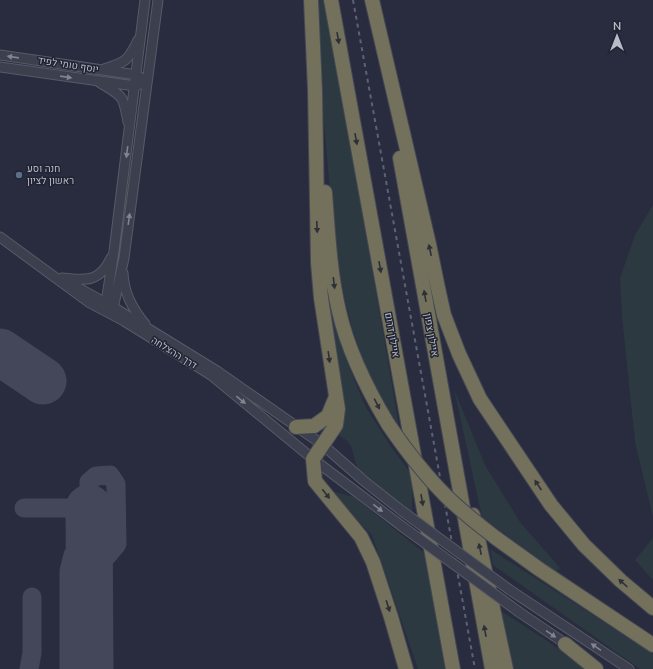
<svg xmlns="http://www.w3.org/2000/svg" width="653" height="669" viewBox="0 0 653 669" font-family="'Nunito Sans',Heebo,sans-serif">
<rect width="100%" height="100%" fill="#292c3e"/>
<!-- green -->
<path fill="#2c3940" d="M313,0H325L338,67L399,427L371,383L352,328L344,296L335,246Z
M653,205V517L635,442L622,316L620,278L635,235Z
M332,311L346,359L365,406L392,448L412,475V512L363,475L357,467L351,446L346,440L337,434L328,315Z
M454,389L485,465L520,522L560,568L555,572L482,517Z
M328,492H335L354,497L427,555L448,669H418L372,535Z
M653,538V580L635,560Z
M490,549L653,654V669H640L493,565Z
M501,611L546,640L587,669H512Z"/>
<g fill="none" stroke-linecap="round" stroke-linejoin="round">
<!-- taxiway -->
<path stroke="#444759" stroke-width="19" d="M24,508H67L75,512L80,519V548L76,551L73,555L69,571V669
M89,508V482L96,476L110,475L116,484L117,544L90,576
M29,669L32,653V597"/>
<!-- runway -->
<path stroke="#444759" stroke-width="47" d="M0,352L43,381
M89,508L90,669"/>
<defs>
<path id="minor" d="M0,55L137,75L141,78
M0,67L135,86L140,84
M104,69C126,62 128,61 138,40
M99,82C123,97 123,94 128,122
M0,237L90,303L124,321L211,375L313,459L403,527
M123,273C124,293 132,308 145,324
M62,278C86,281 100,282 111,258
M75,286L113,307L217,371L323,445L364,481L402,511
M105,309L114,251L145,0
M112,313L124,258L158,0
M510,590L629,669
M519,612L569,646"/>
<path id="highway" d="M311,0L315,90L318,263L321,298L338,409L336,425L313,459L315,481L361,537L373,562L391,617L406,669
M331,0L453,669
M372,0L429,244L438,288L444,315L459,354L480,399L551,505L584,545L621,581L653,608
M400,158L492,669
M325,192C328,232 330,273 339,311C348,351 367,389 388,424
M296,427L314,426L328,416L335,399
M473,515L506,669
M496,538L539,569L653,645
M565,644L596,669"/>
</defs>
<!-- minor casing -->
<use href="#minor" stroke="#575a68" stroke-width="11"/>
<!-- highway casing -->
<use href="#highway" stroke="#444755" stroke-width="16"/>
<!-- minor -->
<use href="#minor" stroke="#3c3f4e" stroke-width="9"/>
<!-- highway -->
<use href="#highway" stroke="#73705b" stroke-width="14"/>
<!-- rail -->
<path stroke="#5f6274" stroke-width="2" stroke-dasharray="4 4" stroke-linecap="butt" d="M353,0L475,669"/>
<defs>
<path id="minor-bridge" d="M402,511L510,590
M403,527L519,612"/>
<path id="highway-bridge" d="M388,424C405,449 424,474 446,496C461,511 479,525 496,538"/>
</defs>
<!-- minor-bridge casing -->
<use href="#minor-bridge" stroke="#575a68" stroke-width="11" stroke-linecap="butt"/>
<!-- highway-bridge casing -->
<use href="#highway-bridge" stroke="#444755" stroke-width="16" stroke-linecap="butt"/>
<!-- minor-bridge -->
<use href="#minor-bridge" stroke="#3c3f4e" stroke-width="9"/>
<!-- highway-bridge -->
<use href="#highway-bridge" stroke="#73705b" stroke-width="14"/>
</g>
<!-- one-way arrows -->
<defs><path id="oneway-solid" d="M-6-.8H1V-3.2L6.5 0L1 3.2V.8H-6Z"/></defs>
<g fill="#2d2f39">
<use href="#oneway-solid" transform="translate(338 38) rotate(80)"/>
<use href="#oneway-solid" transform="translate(356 139) rotate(80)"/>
<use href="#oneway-solid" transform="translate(317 227) rotate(88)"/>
<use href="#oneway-solid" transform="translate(430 250) rotate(-102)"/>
<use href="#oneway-solid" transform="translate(380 267) rotate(80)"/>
<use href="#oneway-solid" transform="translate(334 283) rotate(83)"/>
<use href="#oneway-solid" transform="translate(425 296) rotate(-100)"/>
<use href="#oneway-solid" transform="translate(329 357) rotate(82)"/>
<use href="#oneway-solid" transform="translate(377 404) rotate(63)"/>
<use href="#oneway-solid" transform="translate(538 485) rotate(-124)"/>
<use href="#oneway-solid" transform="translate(326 494) rotate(52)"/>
<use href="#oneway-solid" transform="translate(422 500) rotate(80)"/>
<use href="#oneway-solid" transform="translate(480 549) rotate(-102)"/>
<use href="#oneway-solid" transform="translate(623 583) rotate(-138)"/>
<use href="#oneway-solid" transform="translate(388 606) rotate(72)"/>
<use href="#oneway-solid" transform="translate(485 631) rotate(-100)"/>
</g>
<g fill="#818391">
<use href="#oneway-solid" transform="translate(13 57) rotate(-172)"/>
<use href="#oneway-solid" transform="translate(66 77) rotate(8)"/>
<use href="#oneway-solid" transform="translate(127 152) rotate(97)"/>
<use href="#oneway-solid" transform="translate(129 219) rotate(-82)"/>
<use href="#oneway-solid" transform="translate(241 400) rotate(39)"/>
<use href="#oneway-solid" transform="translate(378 508) rotate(38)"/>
<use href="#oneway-solid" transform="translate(551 634) rotate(34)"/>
<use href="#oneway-solid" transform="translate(596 647) rotate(-146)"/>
</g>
<!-- markers -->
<circle fill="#5c6f8a" stroke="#212433" stroke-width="1.5" cx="19" cy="175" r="4"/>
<g text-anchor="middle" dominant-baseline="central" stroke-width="3" stroke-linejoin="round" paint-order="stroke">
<!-- street labels -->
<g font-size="10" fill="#b9bbc8" stroke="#212433">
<text transform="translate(68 65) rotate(9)">יוסף טומי לפיד</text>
<text transform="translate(392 335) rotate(80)">איילון דרום</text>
<text transform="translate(431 335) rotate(80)">איילון צפון</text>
<text transform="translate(174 353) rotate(32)">דרך ההצלחה</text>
</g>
<!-- poi labels -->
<g font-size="10" fill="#b9bbc8" stroke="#212433" text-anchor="start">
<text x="27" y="169">חנה וסע<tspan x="27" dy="12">ראשון לציון</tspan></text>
</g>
</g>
<!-- north arrow -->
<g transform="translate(617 36)" stroke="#212433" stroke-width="3" paint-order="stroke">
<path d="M0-3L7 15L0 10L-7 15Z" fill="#b9bbc8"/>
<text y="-6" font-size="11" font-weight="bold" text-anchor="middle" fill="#b9bbc8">N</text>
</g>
</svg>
